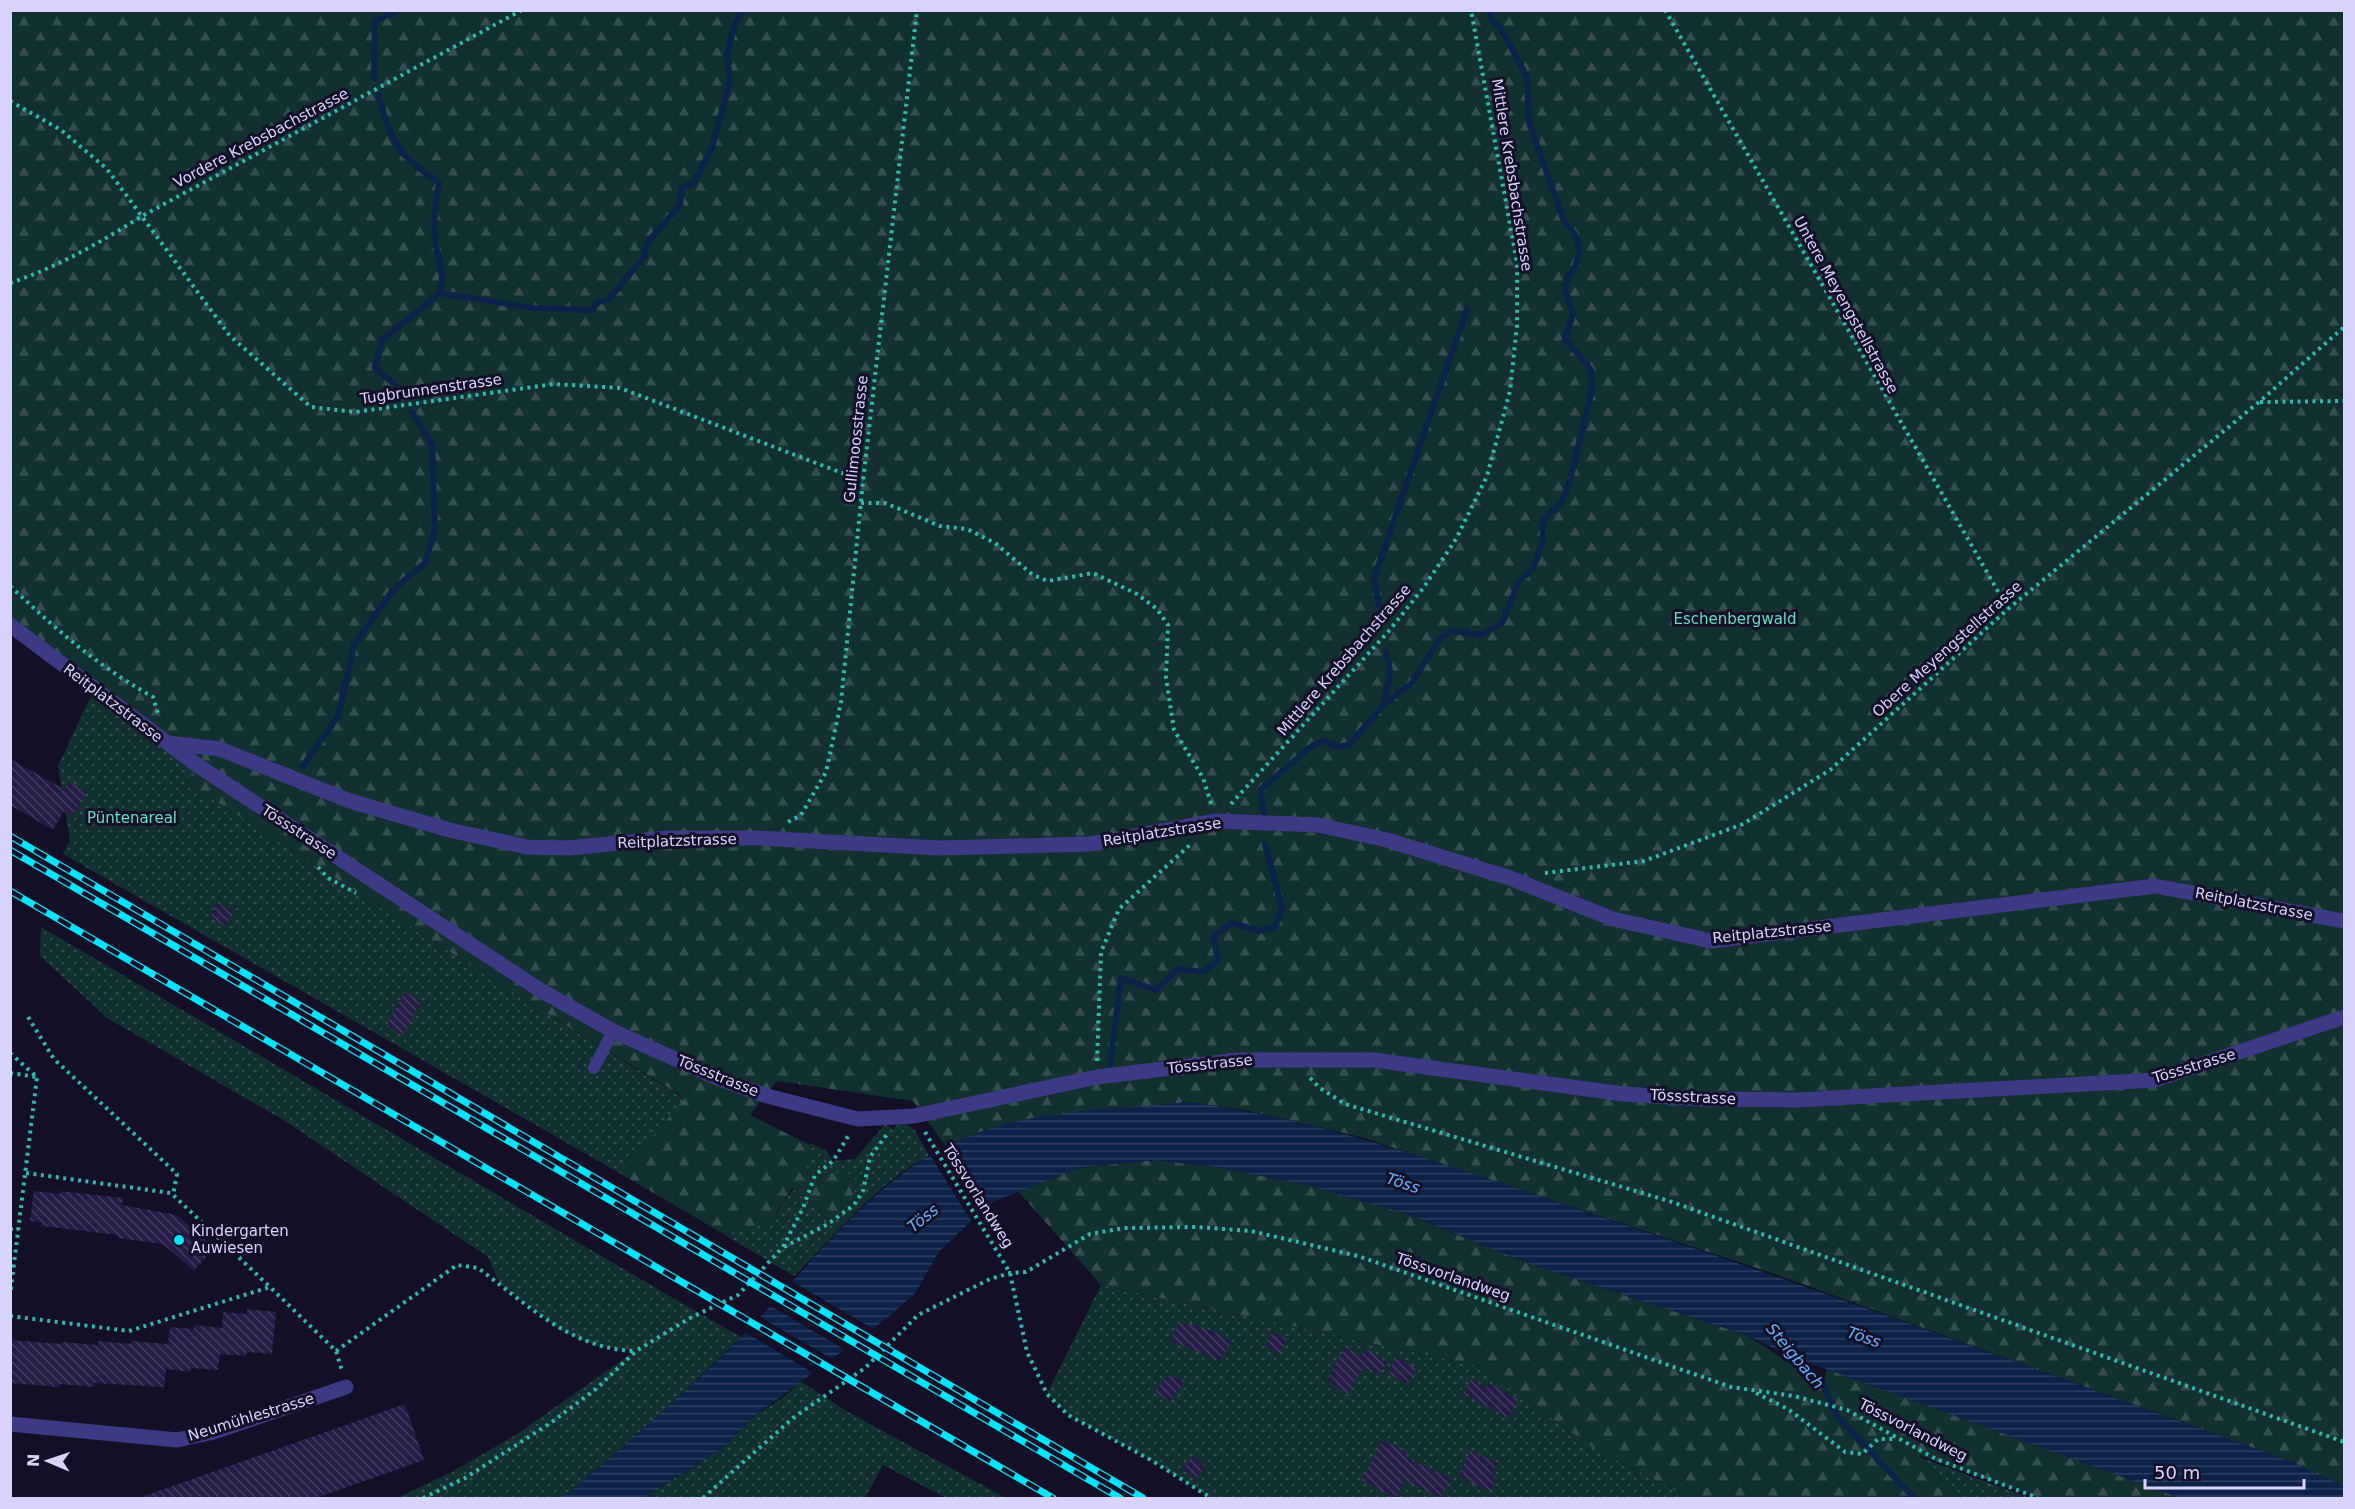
<svg xmlns="http://www.w3.org/2000/svg" width="2355" height="1509" viewBox="0 0 2355 1509" font-family="'DejaVu Sans',sans-serif">
<defs>
<pattern id="green-dots" width="8" height="8" patternUnits="userSpaceOnUse" patternTransform="scale(1.5)"><rect width="8" height="8" fill="#12302f"/><path d="M2 2h.1M6 6h.1" fill="none" stroke="#344d4e" stroke-width="1.8" stroke-linecap="round"/></pattern>
<pattern id="forest-firs" width="22" height="20" patternUnits="userSpaceOnUse" patternTransform="scale(1.5)"><rect width="22" height="20" fill="#12302f"/><path d="M5 1l3.5 6h-7zM16 11l3.5 6h-7z" fill="#344d4e"/></pattern>
<pattern id="water-rules" width="6" height="5" patternUnits="userSpaceOnUse" patternTransform="scale(1.5)"><rect width="6" height="5" fill="#0c2248"/><path d="M0 2.5h6" fill="none" stroke="#2f4163"/></pattern>
<pattern id="building-back-hatch" width="6" height="6" patternUnits="userSpaceOnUse" patternTransform="scale(1.5)"><rect width="6" height="6" fill="#241b47"/><path d="M-1 5l2 2M0 0l6 6M5-1l2 2" fill="none" stroke="#433b63"/></pattern>
</defs>
<rect width="100%" height="100%" fill="#130f26"/>
<!-- green -->
<path fill="url(#green-dots)" d="M94,690L197,765L186,782L528,1002L685,1099L621,1174L63,854L70,840L58,766Z
M41,927L673,1298L741,1337L665,1410L569,1493L558,1498H397L452,1472L514,1436L635,1351L597,1346L563,1332L500,1284L488,1257L285,1121L107,1018L40,956Z
M901,1121L915,1130L929,1156C879,1180 834,1237 794,1276L726,1236L770,1222L793,1189L828,1220L855,1192V1174L805,1172L810,1143L827,1151L833,1161L855,1159L885,1124L893,1129Z
M1101,1285L1478,1366L1593,1448L1690,1498H1211L1151,1460L1068,1415L1047,1394Z
M800,1381L848,1412L1006,1498H946L883,1465L865,1498H644L721,1449L752,1418L785,1396Z
M1922,1458L2030,1498H1959Z"/>
<!-- forest -->
<path fill="url(#forest-firs)" d="M10,11H2344V1486L2292,1462L1775,1274L1361,1137L1245,1110L1188,1102L1080,1113L1018,1122L945,1145L913,1101L777,1081L750,1115L810,1145L806,1172L855,1174V1192L828,1220L792,1188L770,1222L727,1236L621,1174L685,1098L528,1002L186,782L197,765L11,625Z
M1156,1160L1210,1166L1308,1185L1407,1214L1530,1264L1746,1335L1821,1383L1828,1368L2180,1498H2038L1919,1455L1959,1498H1690L1593,1448L1478,1366L1101,1285L1017,1190L1082,1167Z"/>
<!-- water -->
<path fill="url(#water-rules)" d="M1188,1102C1330,1120 1463,1171 1598,1216C1831,1293 2061,1379 2292,1462L2344,1486V1498H2180L1793,1357L1746,1335L1530,1264L1407,1214L1308,1185L1210,1166L1156,1160L1082,1167L990,1203L938,1253L916,1292L891,1315L752,1418L721,1449L644,1498H558L569,1493C627,1443 686,1393 740,1338C808,1270 867,1182 957,1141C1027,1109 1113,1110 1188,1102Z"/>
<!-- pier -->
<path fill="#130f26" d="M942,1146L983,1214L973,1224L929,1153Z
M788,1279L875,1330L847,1351L767,1304Z
M757,1315L834,1360L815,1374L743,1331Z"/>
<g fill="none" stroke-linecap="round" stroke-linejoin="round">
<!-- stream -->
<path stroke="#0c2248" stroke-width="6" d="M374,78L375,21L399,10
M378,96C394,147 395,151 439,183C435,203 433,226 436,246C440,267 445,270 440,293
M404,392L375,368L382,340L440,293L533,308L593,310L597,302L608,300L644,257L647,243L680,205L682,187L694,182L712,148L730,81L727,56L734,26L743,10
M1381,617L1374,578L1467,309
M1384,704L1390,672L1386,652
M303,766L338,716L354,645L393,590L425,563L435,529L432,444L412,412
M1264,816L1260,790L1313,745L1323,741L1338,747L1349,745L1384,704L1411,684L1441,637L1453,631L1482,635L1502,623L1518,583L1533,568L1543,541V520L1561,503L1570,480L1592,390L1591,370L1565,339L1573,314L1565,290L1568,276L1575,268L1580,249L1576,236L1563,219L1529,122L1527,77L1504,34L1491,18L1489,10
M1110,1065L1121,978L1156,990L1178,969L1204,972L1218,960L1213,936L1232,923L1260,931L1275,927L1282,908L1265,844
M1796,1354L1822,1383L1836,1415L1914,1498"/>
</g>
<!-- building -->
<path fill="url(#building-back-hatch)" d="M10,759L64,789L69,782L87,792L72,816L64,811L53,830L10,805Z
M217,903L233,912L225,926L210,917Z
M405,992L421,1001L403,1035L386,1026Z
M34,1191L60,1194V1191L123,1198L122,1205L177,1215L214,1248L194,1271L163,1244L118,1238V1235L41,1226V1222L30,1221Z
M247,1309L276,1312L272,1354L247,1352L246,1356L220,1354L218,1370L191,1368L190,1372L166,1369L164,1387L94,1383V1387L60,1384L59,1387L10,1383V1340L62,1344V1342L98,1345V1341L131,1344V1341L168,1344L170,1327L194,1329V1325L222,1328L223,1312L247,1314Z
M1179,1322L1213,1331L1232,1342L1219,1360L1171,1341Z
M1273,1332L1287,1339L1279,1354L1265,1347Z
M1345,1347L1361,1357L1366,1349L1387,1362L1379,1375L1364,1367L1347,1394L1327,1380Z
M1396,1357L1416,1368L1407,1384L1388,1373Z
M1169,1375L1185,1381L1169,1402L1155,1391Z
M1472,1379L1486,1388L1488,1383L1518,1399L1508,1418L1463,1393Z
M405,1404L424,1460L316,1498H145L144,1496Z
M1383,1440L1408,1453L1405,1458L1451,1478L1440,1498L1405,1480L1395,1498L1362,1480Z
M1470,1451L1497,1463L1491,1474L1497,1478L1489,1492L1459,1476Z
M1192,1456L1205,1466L1196,1479L1182,1469Z"/>
<g fill="none" stroke-linecap="round" stroke-linejoin="round">
<!-- path -->
<path stroke="#2fb8b0" stroke-width="4" stroke-dasharray="3 4.5" stroke-linecap="butt" d="M1665,10L2008,609
M10,101L61,130L107,169L230,336L311,407L355,412L554,384L620,388L863,481
M10,283C58,267 101,242 142,216L522,10
M2260,402L2344,401
M861,503H885L940,526L967,529L995,543L1033,575L1048,581L1093,573L1137,594L1157,609L1168,625L1166,678L1174,730L1203,778L1212,806
M10,586C59,632 95,664 153,697L158,714
M1231,804L1388,632L1424,587L1456,539L1487,476L1510,391L1517,325V263L1471,10
M788,822L801,815L826,772L841,702L863,481L917,10
M318,867L328,878L356,893
M1545,873L1644,861L1743,824L1830,770L2008,609L2259,402L2344,327
M28,1017L54,1059L177,1174L173,1195
M10,1053L37,1077L10,1296
M1097,1061L1101,952L1119,909L1192,843
M10,1073L37,1077
M1310,1078L1320,1088L1345,1104L1669,1201L2344,1442
M925,1132L1010,1273L1027,1352L1047,1394L1068,1415L1151,1460L1211,1498
M26,1173L171,1193L270,1287
M10,1229L18,1230
M784,1247L828,1224L854,1205L863,1191L870,1157L888,1133
M10,1316L129,1331L270,1287L336,1351L342,1371
M336,1351L457,1265L478,1268C527,1304 572,1350 636,1351
M1756,1393L1788,1409L1845,1452L1862,1454L1878,1439H1895
M423,1498L465,1478L552,1422L597,1388L636,1351L690,1318L738,1295L783,1247L803,1208L815,1175L833,1161L850,1133
M703,1498L793,1418L865,1368L918,1315L990,1279L1010,1273L1026,1272L1090,1234L1124,1228L1196,1227L1251,1231L1358,1256L1731,1387L1794,1396L1847,1410L1936,1459L2038,1498"/>
<!-- service -->
<path stroke="#3d3a85" stroke-width="12" d="M594,1068L613,1031"/>
<!-- minor -->
<path stroke="#3d3a85" stroke-width="15" d="M10,625L197,765L540,990L613,1031L717,1078L767,1096L858,1119L914,1116L1097,1077L1238,1060H1374L1623,1094L1703,1099L1799,1100L2155,1080L2344,1017
M168,743L220,749L350,801L449,830L527,847L569,848L668,838H759L938,848L1090,844L1216,821L1318,825L1387,840L1510,878L1613,919L1711,941L2155,886L2344,921
M10,1424L177,1440L214,1432L346,1387"/>
<defs>
<path id="rail" d="M10,836L1143,1498
M10,850L1120,1498
M10,891L1053,1498"/>
</defs>
<!-- rail casing -->
<use href="#rail" stroke="#00e5ff" stroke-width="7"/>
<!-- rail -->
<use href="#rail" stroke="#130f26" stroke-width="4.5" stroke-dasharray="14" stroke-linecap="butt"/>
</g>
<!-- markers -->
<circle fill="#00e5ff" stroke="#130f26" stroke-width="2" cx="179" cy="1240" r="6"/>
<g text-anchor="middle" dominant-baseline="central" stroke-width="6" stroke-linejoin="round" paint-order="stroke">
<!-- street labels -->
<g font-size="15" fill="#d9d4ff" stroke="#130f26">
<text transform="translate(261 138) rotate(-28)">Vordere Krebsbachstrasse</text>
<text transform="translate(1512 175) rotate(81)">Mittlere Krebsbachstrasse</text>
<text transform="translate(1846 305) rotate(61)">Untere Meyengstellstrasse</text>
<text transform="translate(431 389) rotate(-8)">Tugbrunnenstrasse</text>
<text transform="translate(856 439) rotate(-84)">Gullimoosstrasse</text>
<text transform="translate(1947 649) rotate(-42)">Obere Meyengstellstrasse</text>
<text transform="translate(1344 660) rotate(-49)">Mittlere Krebsbachstrasse</text>
<text transform="translate(113 703) rotate(37)">Reitplatzstrasse</text>
<text transform="translate(299 832) rotate(33)">Tössstrasse</text>
<text transform="translate(1162 832) rotate(-9)">Reitplatzstrasse</text>
<text transform="translate(677 841) rotate(-2)">Reitplatzstrasse</text>
<text transform="translate(2254 904) rotate(11)">Reitplatzstrasse</text>
<text transform="translate(1772 932) rotate(-6)">Reitplatzstrasse</text>
<text transform="translate(1210 1064) rotate(-6)">Tössstrasse</text>
<text transform="translate(2194 1066) rotate(-17)">Tössstrasse</text>
<text transform="translate(718 1076) rotate(22)">Tössstrasse</text>
<text transform="translate(1693 1097) rotate(3)">Tössstrasse</text>
<text transform="translate(978 1196) rotate(58)">Tössvorlandweg</text>
<text transform="translate(1453 1277) rotate(19)">Tössvorlandweg</text>
<text transform="translate(251 1417) rotate(-17)">Neumühlestrasse</text>
<text transform="translate(1913 1430) rotate(27)">Tössvorlandweg</text>
</g>
<!-- park labels -->
<g font-size="15" fill="#5fe0c0" stroke="#130f26">
<text x="1735" y="619">Eschenbergwald</text>
<text x="132" y="818">Püntenareal</text>
</g>
<!-- poi labels -->
<g font-size="15" fill="#d9d4ff" stroke="#130f26" text-anchor="start">
<text x="191" y="1231">Kindergarten<tspan x="191" dy="17">Auwiesen</tspan></text>
</g>
<!-- water labels -->
<g font-size="16" font-style="italic" fill="#62b6ff" stroke="#130f26">
<text transform="translate(1403 1183) rotate(18)">Töss</text>
<text transform="translate(923 1218) rotate(-38)">Töss</text>
<text transform="translate(1864 1337) rotate(19)">Töss</text>
<text transform="translate(1795 1356) rotate(50)">Steigbach</text>
</g>
</g>
<!-- border -->
<rect width="2355" height="1509" fill="none" stroke="#d9d4ff" stroke-width="24"/>
<!-- north arrow -->
<g transform="translate(48 1461) rotate(272)" stroke="#130f26" stroke-width="4.5" paint-order="stroke">
<path d="M0-4.5L10 22L0 15L-10 22Z" fill="#d9d4ff"/>
<text y="-9" font-size="16" font-weight="bold" text-anchor="middle" fill="#d9d4ff">N</text>
</g>
<!-- scale -->
<path d="M2145 1479v9h159v-9" fill="none" stroke="#d9d4ff" stroke-width="3"/>
<text x="2154" y="1479" font-size="18" fill="#d9d4ff" stroke="#130f26" stroke-width="4.5" paint-order="stroke">50 m</text>
</svg>
